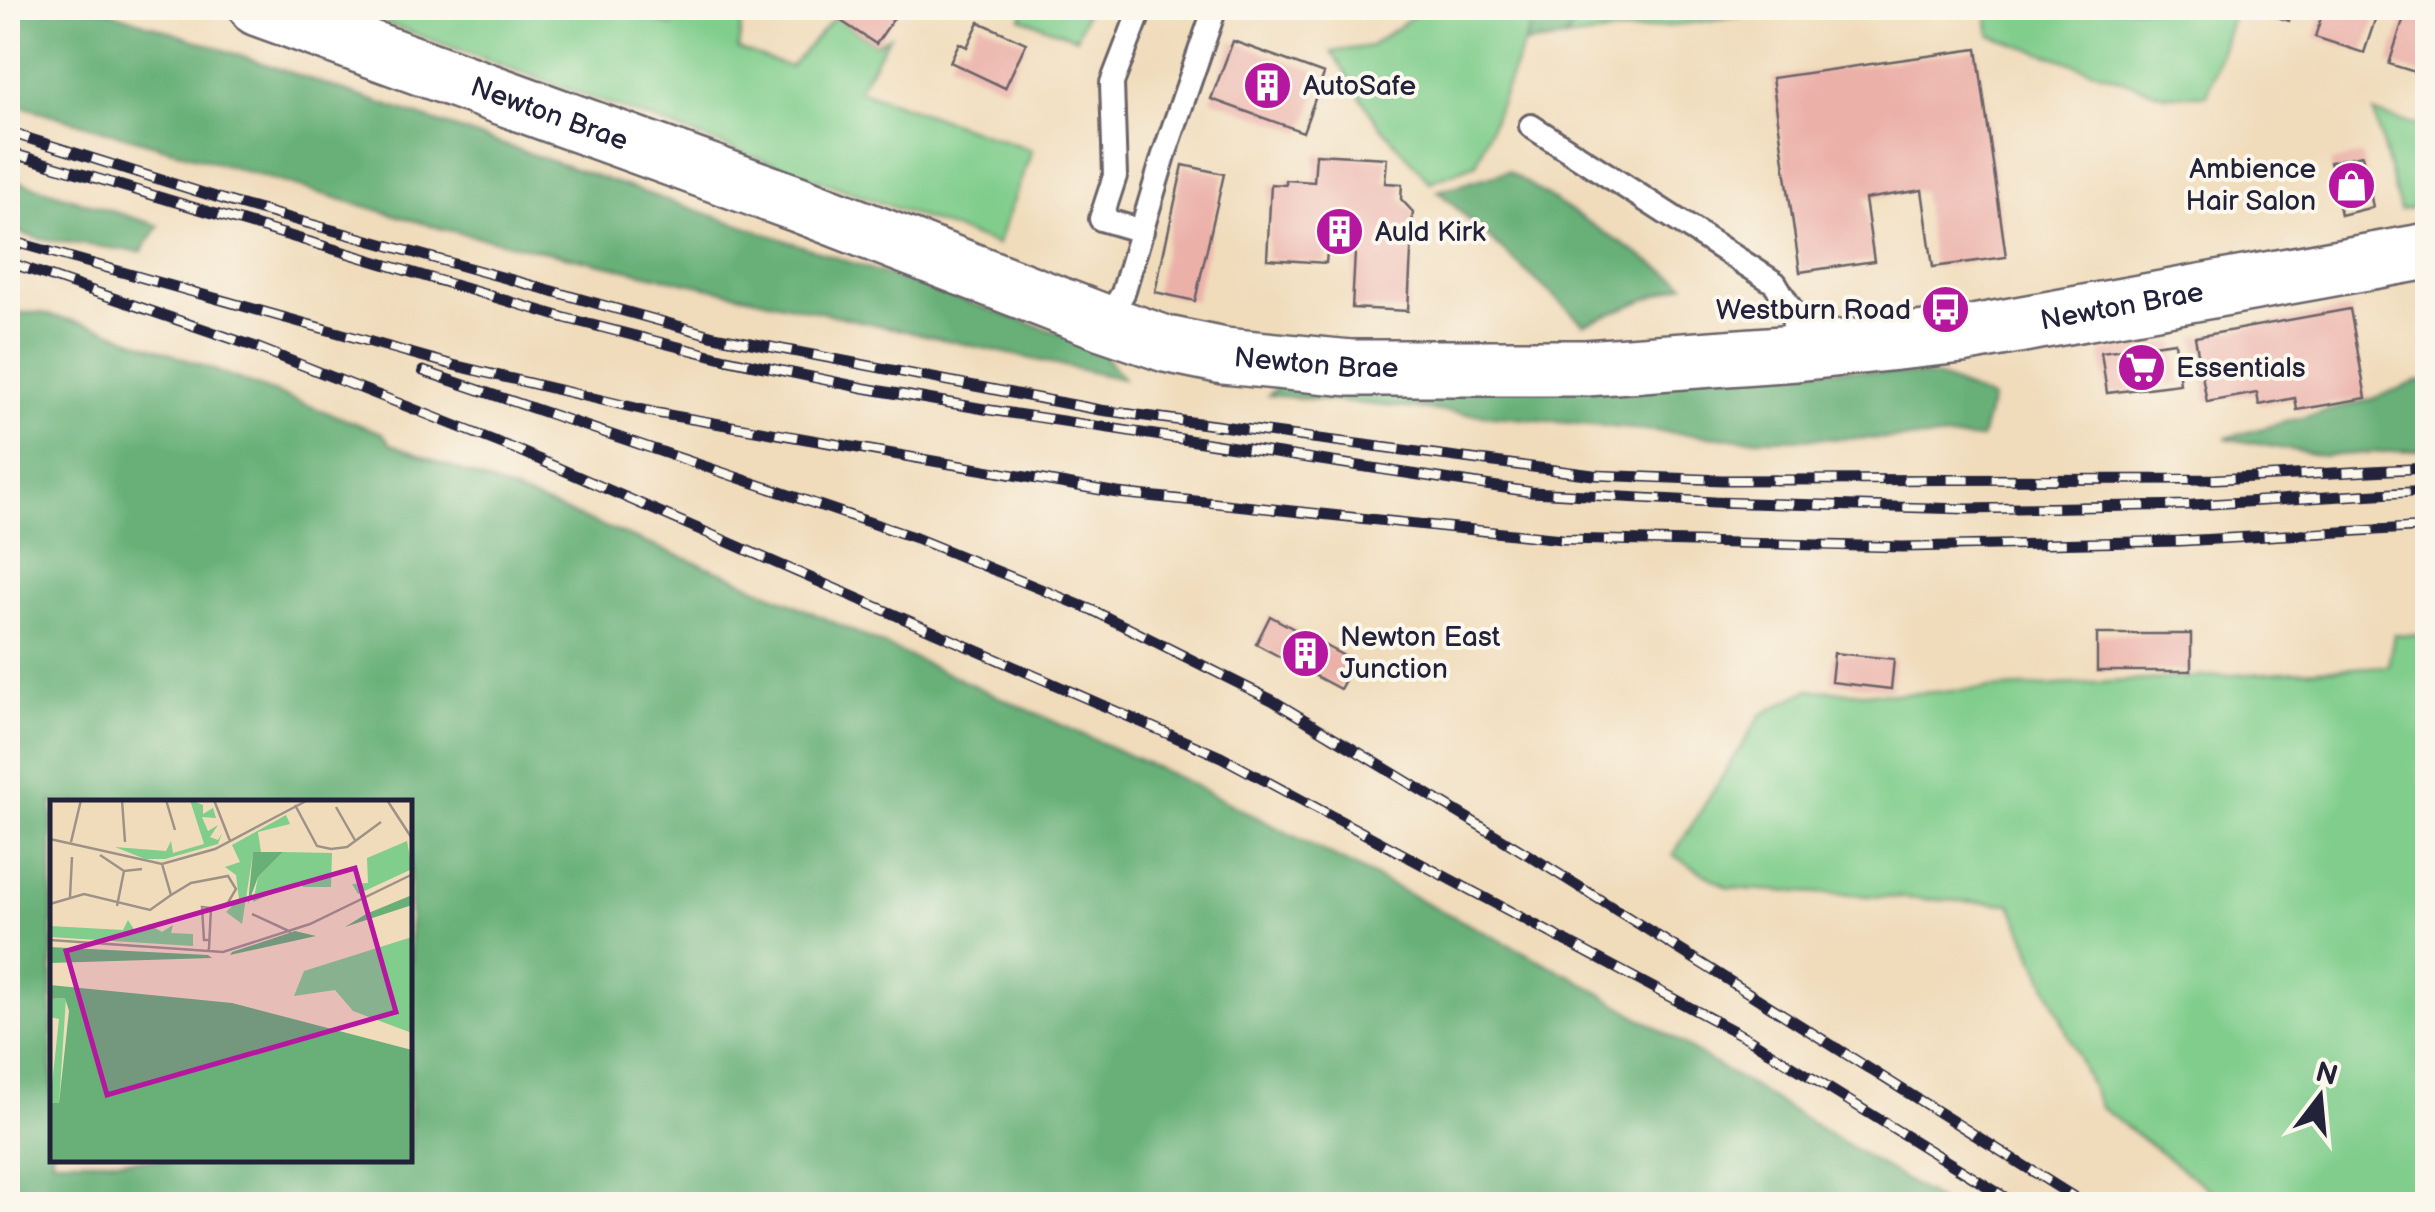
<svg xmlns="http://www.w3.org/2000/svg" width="2435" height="1212" viewBox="0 0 2435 1212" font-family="'Balsamiq Sans',sans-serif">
<rect width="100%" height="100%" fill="#fbf7ec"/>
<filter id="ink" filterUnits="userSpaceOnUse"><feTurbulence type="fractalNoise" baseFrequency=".01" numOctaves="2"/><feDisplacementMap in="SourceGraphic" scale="20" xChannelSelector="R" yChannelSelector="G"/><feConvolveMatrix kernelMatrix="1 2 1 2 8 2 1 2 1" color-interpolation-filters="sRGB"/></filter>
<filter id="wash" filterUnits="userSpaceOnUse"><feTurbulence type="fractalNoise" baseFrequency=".0048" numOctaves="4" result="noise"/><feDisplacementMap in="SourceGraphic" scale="40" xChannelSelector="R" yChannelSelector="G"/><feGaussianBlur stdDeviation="2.25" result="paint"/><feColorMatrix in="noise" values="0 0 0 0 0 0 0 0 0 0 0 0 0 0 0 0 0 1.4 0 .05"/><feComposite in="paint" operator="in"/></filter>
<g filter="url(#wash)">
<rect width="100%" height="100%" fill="#f0dcbb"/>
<!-- green -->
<path fill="#80cd8c" stroke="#517864" stroke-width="2.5" d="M344,8H618L671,26L683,8H744L738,49L790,67L835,17L876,44L889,37L858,90L1032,150L997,245Z
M1027,8H1088L1076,38L1021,18Z
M1425,8H1538L1476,164L1430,182L1376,121L1332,52L1371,46Z
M1582,8H1807L1566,39Z
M1986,8H2235L2207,95H2165L1990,35Z
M2374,113L2427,128V205L2400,210Z
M2394,634L2427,636V1204H2229L2100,1107L2011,904L1728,888L1673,855L1761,715L1808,690L1900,694L2388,666Z"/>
<!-- forest -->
<path fill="#68b078" stroke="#45695a" stroke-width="2.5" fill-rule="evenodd" d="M8,8H100L1097,346L1123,379L443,229L8,102Z
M1538,8H1582L1566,39L1524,44Z
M1508,171L1685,284L1584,324L1438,191Z
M8,178L159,226L141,252L40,239L8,229Z
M8,313H41L102,328L382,433L391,444L731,576L1179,778L1575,978L1944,1204H8ZM410,802V1160H52V802Z
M1850,369L1937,377L1992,399L1981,438L1741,439L1268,395L1291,377Z
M2427,381V449L2324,456L2225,438L2369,400L2416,382Z"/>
<g id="blocks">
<!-- building -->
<path fill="#ebb1a9" d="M842,8H901L876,44L835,17Z
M2250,8H2293L2289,21Z
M2324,8H2379L2364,53L2315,37Z
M2407,8L2428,10V76L2389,64Z
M979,22L1026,43L1005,88L950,62L959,43L967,47Z
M1233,41L1324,74L1303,132L1211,99Z
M1977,49L2006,257L1933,267L1922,190L1865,199L1874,261L1800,272L1772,78Z
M1316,154L1387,158L1385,183L1402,184L1401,199L1413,212L1408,311L1352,308L1355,253L1327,252L1326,263L1267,259L1271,184L1286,185V180L1314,182Z
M2362,155L2373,207L2341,215L2330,162Z
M1183,165L1224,174L1195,301L1155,292Z
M2350,309L2366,398L2297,410L2295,398L2259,405L2257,393L2207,402L2195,337Z
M2175,342L2180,384L2107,393L2101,352Z
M1270,616L1355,662L1340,689L1256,644Z
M2097,634H2191V671H2097Z
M1834,653L1894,659L1891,689L1831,682Z"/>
</g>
</g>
<g filter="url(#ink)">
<use href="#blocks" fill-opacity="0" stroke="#6a6368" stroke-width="2.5"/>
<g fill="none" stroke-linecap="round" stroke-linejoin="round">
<defs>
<path id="service" d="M1141,8L1112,83L1115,176L1101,219L1142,231
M1531,126L1775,283L1793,313L1796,353
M1105,323L1123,293L1164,155L1215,8"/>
<g id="tertiary">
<path id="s1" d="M258,8L798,204L1105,323L1166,344L1224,356L1351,368H1586L1796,353L1962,335L2428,251"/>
</g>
</defs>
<!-- service casing -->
<use href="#service" stroke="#6a6368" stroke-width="28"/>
<!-- tertiary casing -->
<use href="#tertiary" stroke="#6a6368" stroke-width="60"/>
<!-- service -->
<use href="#service" stroke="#fff" stroke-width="22"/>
<!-- tertiary -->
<use href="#tertiary" stroke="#fff" stroke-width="55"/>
<defs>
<path id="rail" d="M8,132L235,203L714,336L1100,410L1593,475L1723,480L2216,479L2428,468
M8,152L565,318L726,359L864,388L990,410L1531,492L1714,502L1967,509L2193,505L2428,491
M8,240L453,365L657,413L1118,493L1562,539L1903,547L2180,541L2428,527
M8,262L256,347L515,449L1221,757L1749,1039L2016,1204
M423,371L916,538L1092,610L1272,700L1535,859L2085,1204"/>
</defs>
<!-- rail casing -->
<use href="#rail" stroke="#22223b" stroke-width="11"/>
<!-- rail -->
<use href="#rail" stroke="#fbf7ec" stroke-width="8" stroke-dasharray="22" stroke-linecap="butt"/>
</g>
</g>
<!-- icons -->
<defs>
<symbol id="building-disc" viewBox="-11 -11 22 22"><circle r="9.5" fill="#b5179e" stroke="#fbf7ec"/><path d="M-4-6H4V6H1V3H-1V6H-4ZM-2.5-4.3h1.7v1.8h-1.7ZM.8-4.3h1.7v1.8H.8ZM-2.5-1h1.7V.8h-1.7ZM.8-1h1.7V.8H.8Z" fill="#fff"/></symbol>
<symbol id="shop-disc" viewBox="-11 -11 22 22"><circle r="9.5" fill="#b5179e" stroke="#fbf7ec"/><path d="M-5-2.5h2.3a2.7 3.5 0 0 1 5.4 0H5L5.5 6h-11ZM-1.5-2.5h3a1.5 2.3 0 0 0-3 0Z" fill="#fff"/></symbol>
<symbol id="bus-disc" viewBox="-11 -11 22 22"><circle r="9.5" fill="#b5179e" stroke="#fbf7ec"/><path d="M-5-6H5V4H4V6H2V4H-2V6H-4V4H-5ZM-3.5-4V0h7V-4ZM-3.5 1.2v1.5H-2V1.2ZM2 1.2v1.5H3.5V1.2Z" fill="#fff"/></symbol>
<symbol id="supermarket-disc" viewBox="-11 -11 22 22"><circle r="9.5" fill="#b5179e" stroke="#fbf7ec"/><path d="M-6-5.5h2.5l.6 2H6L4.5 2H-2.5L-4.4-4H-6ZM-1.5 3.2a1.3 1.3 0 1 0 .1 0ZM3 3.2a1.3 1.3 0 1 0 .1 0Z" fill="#fff"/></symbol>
</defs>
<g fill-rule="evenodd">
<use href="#building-disc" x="1240" y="58" width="55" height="55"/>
<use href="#shop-disc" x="2324" y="158" width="55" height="55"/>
<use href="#building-disc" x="1312" y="204" width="55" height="55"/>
<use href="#bus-disc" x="1918" y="282" width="55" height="55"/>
<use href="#supermarket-disc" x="2114" y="340" width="55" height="55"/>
<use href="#building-disc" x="1278" y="626" width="55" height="55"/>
</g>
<g text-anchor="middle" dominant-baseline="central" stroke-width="8" stroke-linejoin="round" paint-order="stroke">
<!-- poi labels -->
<g font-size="28" fill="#22223b" stroke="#fbf7ec" text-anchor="start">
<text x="1303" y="86">AutoSafe</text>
<text x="2316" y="169" text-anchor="end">Ambience<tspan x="2316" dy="32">Hair Salon</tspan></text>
<text x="1375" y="232">Auld Kirk</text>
<text x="1911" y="310" text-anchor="end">Westburn Road</text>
<text x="2176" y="368">Essentials</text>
<text x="1340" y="637">Newton East<tspan x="1340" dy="32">Junction</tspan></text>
</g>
<!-- street labels -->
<g font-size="28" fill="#22223b" stroke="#fbf7ec">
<text stroke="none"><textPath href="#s1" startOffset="310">Newton Brae</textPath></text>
<text stroke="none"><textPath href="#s1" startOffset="1930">Newton Brae</textPath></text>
<text stroke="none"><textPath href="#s1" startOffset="1120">Newton Brae</textPath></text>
</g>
</g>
<!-- overview -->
<g transform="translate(50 800)">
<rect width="362" height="362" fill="#f0dcbb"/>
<path d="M140,0L153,5V14L163,8L166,18L152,17L158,31L168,25L160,37L168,40L172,33L168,44L115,59H95L65,47L116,51L121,41L123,53L154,44ZM236,15L240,24L208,32L211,52L203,53L192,124L176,112L189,99L186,75L175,67L190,62L182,45ZM357,41L362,69L308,94L302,84L318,83L317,58ZM233,52L282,53L281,87H253L250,81L203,102L208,77ZM78,120L85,131H96L98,124L112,132L123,125L121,133L143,134V146L0,137V126L73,130ZM362,137V233L303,211L285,190L244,196L254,171ZM16,198L9,304L0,303L9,219L0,217V199Z" fill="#80cd8c"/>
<path d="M203,52H233L208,77L198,104ZM362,95V105L295,127L316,114ZM245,131L266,136L180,155L182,152ZM0,147L158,155L162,158L0,163ZM0,185L182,203L362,250V362H0V303H9L19,211L15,198L0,199Z" fill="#68b078"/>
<path fill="none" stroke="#9e9288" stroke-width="2.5" d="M72,0L75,42M116,0L125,30M164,0L180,41M337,0L363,40M245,5L267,46L281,49L297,47L331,22M286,7L306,42M0,39L112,64L165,49L258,0M21,42L31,0M50,55L74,71L92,69M112,64L121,95L141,83L178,76L186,89L176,106M20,97L22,57M0,104L34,94L100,110L121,95M67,106L74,71M202,114L241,132M0,140L173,152L260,124L363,74M158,152L159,148L161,108L152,107L154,140H159"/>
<path fill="#b5179e" fill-opacity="0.15" stroke="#b5179e" stroke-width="5" d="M305,68L346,212L57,295L16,151Z"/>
<rect width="362" height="362" fill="none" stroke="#22223b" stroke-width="5"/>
</g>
<!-- margin -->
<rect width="2435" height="1212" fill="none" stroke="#fbf7ec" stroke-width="40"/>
<!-- north arrow -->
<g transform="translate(2320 1097) rotate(16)" stroke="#fbf7ec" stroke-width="8" paint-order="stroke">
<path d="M0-8L18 38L0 25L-18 38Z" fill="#22223b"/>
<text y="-15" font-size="28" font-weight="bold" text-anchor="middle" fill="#22223b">N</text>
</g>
</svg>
